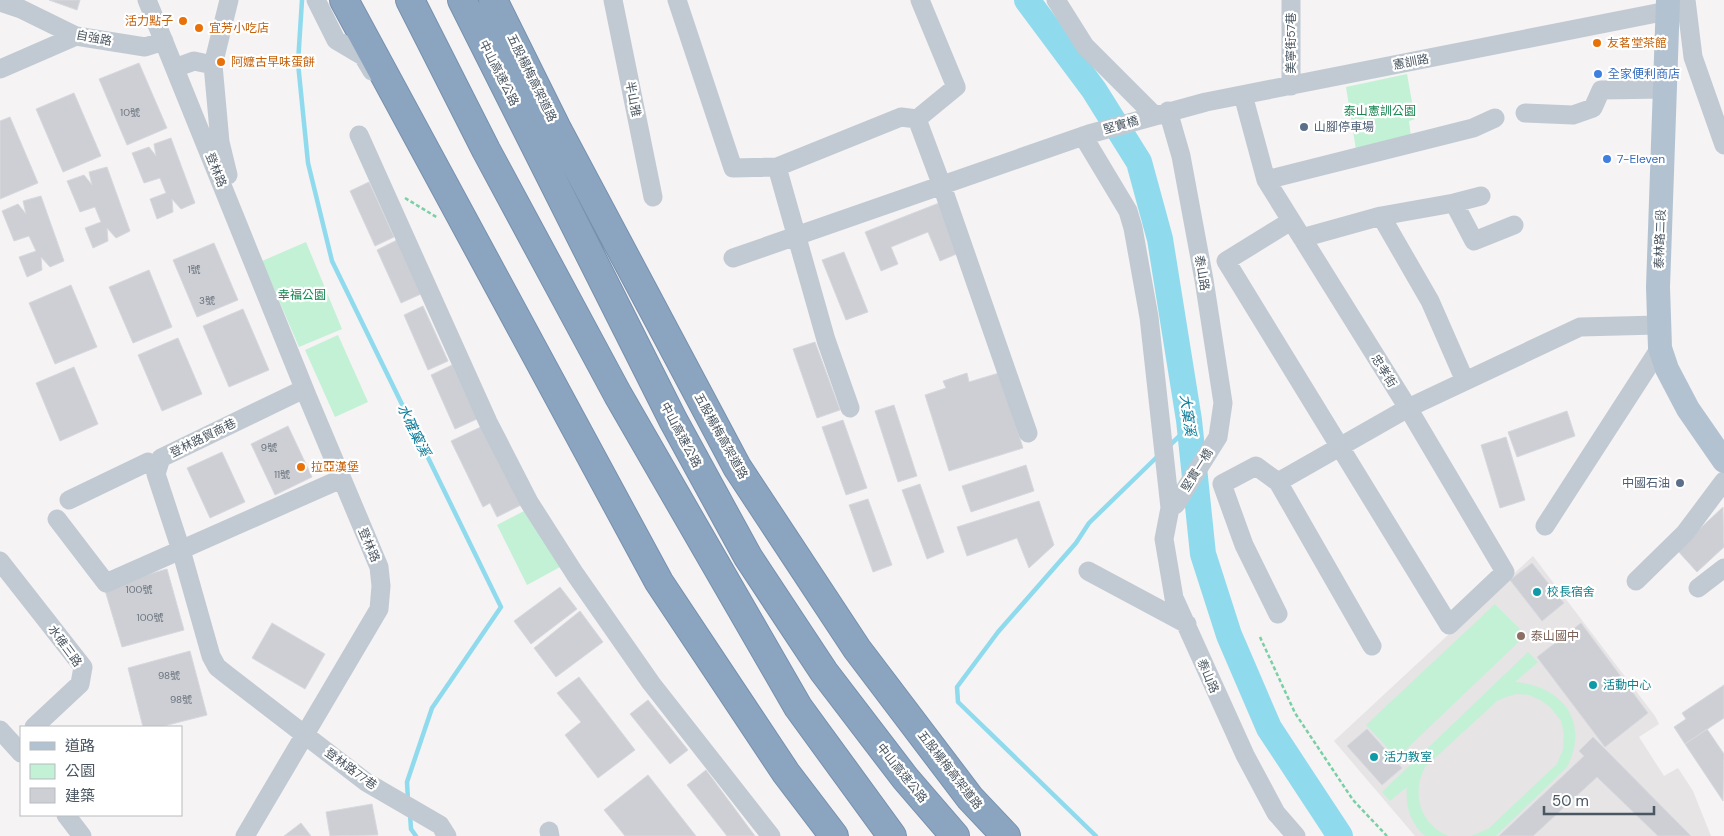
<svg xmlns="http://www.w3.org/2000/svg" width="1724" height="836" viewBox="0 0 1724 836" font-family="'DM Sans','Noto Sans TC',sans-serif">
<rect width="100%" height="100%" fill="#f5f3f3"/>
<!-- education -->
<path fill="#e6e4e5" d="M1533,556L1655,716L1659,724L1639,737L1664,776L1678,768L1693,791L1711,836H1415L1334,741Z"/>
<!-- green -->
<path fill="#c3f1d5" d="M1407,74L1415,119L1409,121L1411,137L1356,150L1346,87Z
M306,242L342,329L299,347L262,261Z
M338,335L368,402L335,417L305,350Z
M526,510L560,567L527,585L497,525Z
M1495,604L1526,635L1397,758L1366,725Z
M1528,652L1538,662L1515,682C1563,686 1590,722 1567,767L1496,836H1471L1488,829L1557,764L1563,749L1564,734L1561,721L1550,707L1540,700L1529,695L1517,694L1506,697L1497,701L1425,767C1411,793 1420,825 1449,836H1425C1410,823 1405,805 1407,787L1390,801L1382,792Z"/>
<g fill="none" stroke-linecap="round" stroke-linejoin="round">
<!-- stream -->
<path stroke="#90daee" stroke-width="4.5" d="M302,0L298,63L308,163L332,261L501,607L432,708L407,782L408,801
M1169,446L1190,426
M410,814L411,829L416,836
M1096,836L958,702L957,687L998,632L1076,543L1089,523L1159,455"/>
<!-- river -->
<path stroke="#90daee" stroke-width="26" d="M1027,0L1094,90L1139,162L1160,239L1189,420L1203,554L1229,635L1269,728L1340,836"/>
</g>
<!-- building -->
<path fill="#cdcfd5" stroke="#d7d9de" d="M49,0H80L77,10Z
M139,63L167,128L127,145L99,79Z
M74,93L101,156L63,172L36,109Z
M10,117L38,183L0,199V121Z
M171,138L195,203L181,209L172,199L173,212L157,219L150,199L166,193L160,178L144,183L132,153L149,147L156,156L154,144Z
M107,167L130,231L116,238L107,228L108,241L93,248L85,228L101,222L95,207L80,212L67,181L84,175L92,185L89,172Z
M369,182L394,237L375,246L350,191Z
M41,196L64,261L50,267L41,257L42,270L27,277L19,257L36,251L29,236L14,241L2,211L18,204L26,214L23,201Z
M939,203L959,253L940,261L928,232L891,247L898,264L881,271L865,232Z
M397,240L421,294L401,303L377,250Z
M214,243L238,300L197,317L173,260Z
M844,252L868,312L846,320L822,260Z
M149,270L172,327L133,343L109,287Z
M71,285L97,347L55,364L29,303Z
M423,306L448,361L428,370L404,315Z
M243,309L269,370L229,387L203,326Z
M178,338L202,394L162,411L138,355Z
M815,342L840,410L817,418L793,349Z
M452,365L477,419L455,429L431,375Z
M74,367L98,424L60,441L36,383Z
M967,373L969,382L999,373L1023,448L949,471L925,395L946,388L943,381Z
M894,405L917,476L898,482L875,411Z
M1567,411L1575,436L1517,457L1508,432Z
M843,420L867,488L846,495L822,427Z
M485,425L523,504L497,517L490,503L483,507L451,441Z
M288,426L312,477L275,495L251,444Z
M1506,437L1525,500L1500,508L1481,445Z
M222,452L245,502L210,518L187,468Z
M1026,465L1034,491L971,512L962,486Z
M920,484L944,552L927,559L902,490Z
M868,499L892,565L873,572L849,505Z
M1039,501L1054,545L1029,568L1017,538L967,556L957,527Z
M1723,507L1724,547L1697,572L1677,550Z
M1532,563L1564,603L1542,621L1510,580Z
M167,569L184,630L122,647L104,587Z
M560,587L577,609L531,644L514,621Z
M580,611L603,642L556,677L534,648Z
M272,623L325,654L305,689L252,658Z
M1581,623L1648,713L1605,747L1537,657Z
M190,651L207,715L160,727H143L128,668Z
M579,677L635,750L598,778L565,735L581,722L557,693Z
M1724,685V718L1685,744L1674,727L1686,719L1682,713Z
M648,700L688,750L670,764L630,714Z
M1367,729L1402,768L1382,785L1347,746Z
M1707,729L1724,754L1723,801L1685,744Z
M1593,737L1691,836H1658L1597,777L1533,836H1499L1584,756L1579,751Z
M706,770L755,836H727L687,785Z
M648,775L696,836H625L604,810Z
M372,804L378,835L330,836L326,812Z
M301,823L311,836H284Z"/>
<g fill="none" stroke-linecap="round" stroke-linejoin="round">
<defs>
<path id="highway" d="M344,0L659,582L786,773L834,836
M410,0L486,150L618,395L798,707L892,836
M462,0L673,420L748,557L824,672L905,778L955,836
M493,0L556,127L737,467L857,649L970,798L1006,836"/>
</defs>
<!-- highway casing -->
<use href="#highway" stroke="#7690ad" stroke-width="30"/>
<!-- path -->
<path stroke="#7ad0a6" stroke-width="2.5" stroke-dasharray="4 2.5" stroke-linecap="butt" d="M405,198L438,218
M1260,637L1295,713L1353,800L1387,836"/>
<!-- minor -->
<path stroke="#c1cad2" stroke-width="19" d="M147,0L308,398L379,567L381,586L379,609L245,836
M316,0L336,40L363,56L372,71
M613,0L653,197
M677,0L733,168L777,167
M1056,0L1085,46L1154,115
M1686,0L1693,57L1724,145
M0,2L21,9L76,36L145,47L164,41
M175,68L194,61L213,65
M0,69L76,36
M1291,86V0
M1243,95L1266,180L1408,408L1580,327L1658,325
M1168,111L1181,156L1204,280L1223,403L1218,437L1176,504L1170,508L1164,539L1174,598L1245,755L1276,813L1296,836
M1525,113L1573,115L1593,108L1601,90L1666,89
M917,119L956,87L920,0
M359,135L488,422L529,502L575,574L651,683L771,836
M1083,136L1128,211L1133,228L1149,317L1170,508
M228,175L220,142L213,65L229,0
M1266,180L1473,128L1495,118
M1454,203L1481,196
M1381,216L1430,301L1465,381
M1302,238L1381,216L1454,203L1474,241L1514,225
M733,258L1089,134L1206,102L1667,11
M304,389L161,458L156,474L181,550L211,656L217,667L227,675L366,782L440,825L447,836
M850,408L826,340L777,167L901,117L917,119L942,186L1028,433
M1278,482L1372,646
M69,500L148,462L157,467
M57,519L106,583L341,479
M1545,526L1660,348
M0,561L83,667L80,684L34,727
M1088,571L1187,624
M1636,581L1685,533L1724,481
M1698,588L1724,568
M1278,614L1244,545L1222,484L1256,466L1278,482L1408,408L1505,572L1449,625L1226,261L1291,221
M0,730L21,753
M66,815L82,836
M549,831L550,836"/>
<!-- major -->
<path stroke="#b3c2d1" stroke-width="24" d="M1668,0L1658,287L1660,348L1667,369L1688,409L1724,461"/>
<!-- highway -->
<use href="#highway" stroke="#8ba5c1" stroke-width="28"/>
</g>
<!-- markers -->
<g fill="#e8710a" stroke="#fff" stroke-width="2">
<circle cx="183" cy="21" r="5"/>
<circle cx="199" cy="28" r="5"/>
<circle cx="1597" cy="43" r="5"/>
<circle cx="221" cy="62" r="5"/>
<circle cx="301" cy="467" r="5"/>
</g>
<g fill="#3f7fe0" stroke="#fff" stroke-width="2">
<circle cx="1598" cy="74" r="5"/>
<circle cx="1607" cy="159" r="5"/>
</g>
<g fill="#5c6f8a" stroke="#fff" stroke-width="2">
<circle cx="1304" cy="127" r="5"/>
<circle cx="1680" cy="483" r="5"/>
</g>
<g fill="#0f9aa8" stroke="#fff" stroke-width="2">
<circle cx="1537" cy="592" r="5"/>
<circle cx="1593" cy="685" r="5"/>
<circle cx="1374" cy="757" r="5"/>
</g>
<circle fill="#8d6e63" stroke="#fff" stroke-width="2" cx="1521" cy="636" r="5"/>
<g text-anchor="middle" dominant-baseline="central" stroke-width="4.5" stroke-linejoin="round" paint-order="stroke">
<!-- number labels -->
<g font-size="10" fill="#6b747e">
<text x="130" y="112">10號</text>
<text x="194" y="269">1號</text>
<text x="207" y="300">3號</text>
<text x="269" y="447">9號</text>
<text x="282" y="474">11號</text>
<text x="139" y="589">100號</text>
<text x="150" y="617">100號</text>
<text x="169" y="675">98號</text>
<text x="181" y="699">98號</text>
</g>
<!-- food labels -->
<g font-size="12" fill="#c56008" stroke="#fff" text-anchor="start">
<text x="173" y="21" text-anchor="end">活力點子</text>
<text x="209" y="28">宜芳小吃店</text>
<text x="1607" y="43">友茗堂茶館</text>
<text x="231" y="62">阿嬤古早味蛋餅</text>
<text x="311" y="467">拉亞漢堡</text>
</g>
<!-- street labels -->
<g font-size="12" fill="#4a5661" stroke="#fff">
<text transform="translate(94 38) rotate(11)">自強路</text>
<text transform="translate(1291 43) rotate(-90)">美寧街57巷</text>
<text transform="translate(1411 62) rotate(-11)">憲訓路</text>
<text transform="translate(499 73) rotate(63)">中山高速公路</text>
<text transform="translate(532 78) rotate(64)">五股楊梅高架道路</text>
<text transform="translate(633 99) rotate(79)">半山雅</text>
<text transform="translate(1121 125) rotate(-16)">堅實橋</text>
<text transform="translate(216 170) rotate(68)">登林路</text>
<text transform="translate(1660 239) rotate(-88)">泰林路二段</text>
<text transform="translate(1202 273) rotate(80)">泰山路</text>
<text transform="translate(1384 371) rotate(58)">忠孝街</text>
<text transform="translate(681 435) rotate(62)">中山高速公路</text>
<text transform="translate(721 436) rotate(61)">五股楊梅高架道路</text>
<text transform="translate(203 438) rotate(-26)">登林路貿商巷</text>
<text transform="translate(1197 470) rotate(-58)">堅實一橋</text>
<text transform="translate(369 545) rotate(67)">登林路</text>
<text transform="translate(65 646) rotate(54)">水碓三路</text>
<text transform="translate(1208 676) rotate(67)">泰山路</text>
<text transform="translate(351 769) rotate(36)">登林路77巷</text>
<text transform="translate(950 770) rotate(52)">五股楊梅高架道路</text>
<text transform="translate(902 773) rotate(51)">中山高速公路</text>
</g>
<!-- shop labels -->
<g font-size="12" fill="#366cbe" stroke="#fff" text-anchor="start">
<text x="1608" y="74">全家便利商店</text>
<text x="1617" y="159">7-Eleven</text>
</g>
<!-- park labels -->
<g font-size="12" fill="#17864f" stroke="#fff">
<text x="1380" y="111">泰山憲訓公園</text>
<text x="302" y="295">幸福公園</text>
</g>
<!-- service labels -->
<g font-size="12" fill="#4e5e75" stroke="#fff" text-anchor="start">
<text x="1314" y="127">山腳停車場</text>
<text x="1670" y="483" text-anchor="end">中國石油</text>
</g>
<!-- culture labels -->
<g font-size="12" fill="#0d838f" stroke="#fff" text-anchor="start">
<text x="1547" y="592">校長宿舍</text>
<text x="1603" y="685">活動中心</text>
<text x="1384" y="757">活力教室</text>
</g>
<!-- education labels -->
<g font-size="12" fill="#785e54" stroke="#fff" text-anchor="start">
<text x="1531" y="636">泰山國中</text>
</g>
<!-- water labels -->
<g font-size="14" font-style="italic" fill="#0c7c9b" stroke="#fff">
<text transform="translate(1188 415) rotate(82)">大窠溪</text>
<text transform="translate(414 430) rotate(64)">水確窠溪</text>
</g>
</g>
<!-- legend -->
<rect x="20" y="726" width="162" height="90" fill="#ffffff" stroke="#b7bbc0"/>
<rect x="30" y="742" width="25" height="8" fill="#b3c2d1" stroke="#b7bbc0"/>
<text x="65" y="751" font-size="15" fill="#4a5661">道路</text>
<rect x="30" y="764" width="25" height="15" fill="#c3f1d5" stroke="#b7bbc0"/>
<text x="65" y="776" font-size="15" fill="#4a5661">公園</text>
<rect x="30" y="788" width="25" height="15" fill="#cdcfd5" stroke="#b7bbc0"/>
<text x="65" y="801" font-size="15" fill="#4a5661">建築</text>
<!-- scale -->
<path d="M1544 806v8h110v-8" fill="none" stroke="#4a5661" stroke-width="2.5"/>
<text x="1552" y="806" font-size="15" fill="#4a5661" stroke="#ffffff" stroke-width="4" paint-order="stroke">50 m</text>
</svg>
